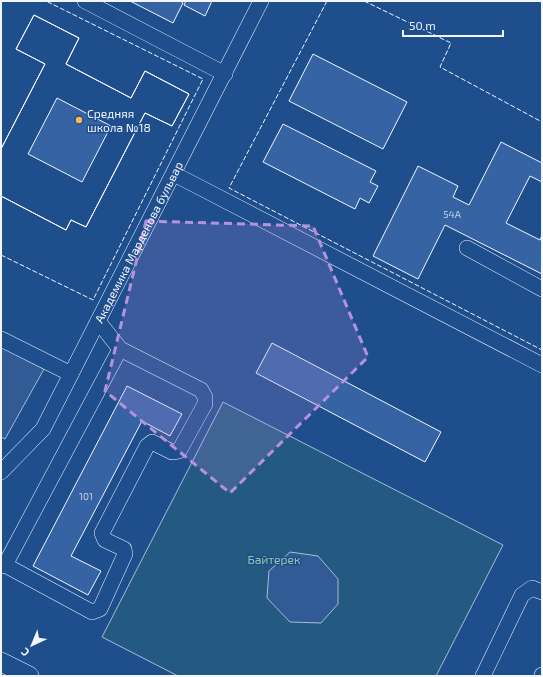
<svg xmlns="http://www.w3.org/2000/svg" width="543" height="677" viewBox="0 0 543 677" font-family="'Exo 2',sans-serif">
<rect width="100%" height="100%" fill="#1f4e8c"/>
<!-- green -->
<path fill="#245a82" stroke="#a8bbd7" d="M223,402L503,545L436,676H178L102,637Z"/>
<!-- parking -->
<path fill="#305b95" stroke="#a8bbd7" d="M1,347L44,369L5,439L1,437Z
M290,552L318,556L338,579V604L321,623L290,622L267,598L269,571Z"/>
<!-- building -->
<path fill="#3563a3" stroke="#f2f6ff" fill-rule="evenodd" d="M130,1H180L183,3L173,23Z
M186,1H212L205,16L184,5Z
M34,15L79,38L66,64L131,98L145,71L189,94L172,126L145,113L86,227L71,220L66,230L1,196V149L45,64L16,49ZM57,98L111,126L82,182L28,154Z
M34,15L79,38L66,64L131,98L145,71L189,94L172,126L145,113L86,227L71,220L66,230L1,196V149L45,64L16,49Z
M313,54L407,102L383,149L289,101Z
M283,124L376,171L370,182L378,186L369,203L360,198L355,209L263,162Z
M501,142L542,163V182L530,176L506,223L540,240L542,235V274L445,225L418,279L373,256L418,166L458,186L453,197L469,205Z
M272,343L441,432L425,462L256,373Z
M127,386L182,414L170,436L142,421L71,556L101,571L88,595L33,566Z"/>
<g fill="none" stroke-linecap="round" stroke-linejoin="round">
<defs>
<g id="minor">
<path d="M85,1L225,74"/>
<path d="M174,174L542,365"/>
<path d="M467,248L542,289"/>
<path d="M1,339L71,374"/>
<path id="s1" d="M1,472L43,429L261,1"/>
<path d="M5,565L120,349"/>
<path d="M1,566L5,565L92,612L100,609L125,554L124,549L105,540L102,533L147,446L152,442L172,452L179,451L205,404V397L201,390L120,349L98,321"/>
<path d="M483,676L522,595L532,588L542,592"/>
<path d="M542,676V675"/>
</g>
<path id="major" d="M1,662L29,676"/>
</defs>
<!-- minor casing -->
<use href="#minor" stroke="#f2f6ff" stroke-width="16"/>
<!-- major casing -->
<use href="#major" stroke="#f2f6ff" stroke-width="20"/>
<!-- minor -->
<use href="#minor" stroke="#1f4e8c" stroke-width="15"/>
<!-- major -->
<use href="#major" stroke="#1f4e8c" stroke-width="19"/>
<!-- fence -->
<path stroke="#f2f6ff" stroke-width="1" stroke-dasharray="5 2" stroke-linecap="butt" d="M327,1L229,188L542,350
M364,1L451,43L440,67L542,122
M1,255L93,300L203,79L46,1"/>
</g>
<!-- marked area -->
<path fill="#b691df" fill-opacity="0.2" stroke="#b691df" stroke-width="3" stroke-dasharray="8 5" stroke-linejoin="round" d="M146,221L313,226L368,357L230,493L105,391Z"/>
<!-- markers -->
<circle fill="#ffb74d" stroke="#1f4e8c" stroke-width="1.5" cx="79" cy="120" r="4"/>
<g text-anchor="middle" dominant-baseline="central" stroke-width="3" stroke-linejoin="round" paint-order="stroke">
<!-- number labels -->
<g font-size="10" fill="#c3d1e8">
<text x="452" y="214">54А</text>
<text x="86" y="496">101</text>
</g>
<!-- poi labels -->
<g font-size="12" fill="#f2f6ff" stroke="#1f4e8c" text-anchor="start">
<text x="87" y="113">Средняя<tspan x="87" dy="14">школа №18</tspan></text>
</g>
<!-- street labels -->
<g font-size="12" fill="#f2f6ff" stroke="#1f4e8c">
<text stroke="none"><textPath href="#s1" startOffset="270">Академика Марденова бульвар</textPath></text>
</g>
<!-- park labels -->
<g font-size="12" fill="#97c8a6" stroke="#1f4e8c">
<text x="274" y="559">Байтерек</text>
</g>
</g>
<!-- border -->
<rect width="543" height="677" fill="none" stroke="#f2f6ff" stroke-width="4"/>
<!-- north arrow -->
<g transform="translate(32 645) rotate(224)" stroke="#1f4e8c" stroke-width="3" paint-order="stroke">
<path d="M0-3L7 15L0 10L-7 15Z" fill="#f2f6ff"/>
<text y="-6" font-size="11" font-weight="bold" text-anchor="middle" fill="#f2f6ff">С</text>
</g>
<!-- scale -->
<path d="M403 30v6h100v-6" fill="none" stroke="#f2f6ff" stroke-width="2"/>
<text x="409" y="30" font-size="12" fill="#f2f6ff" stroke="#1f4e8c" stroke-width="3" paint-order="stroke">50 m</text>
</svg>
